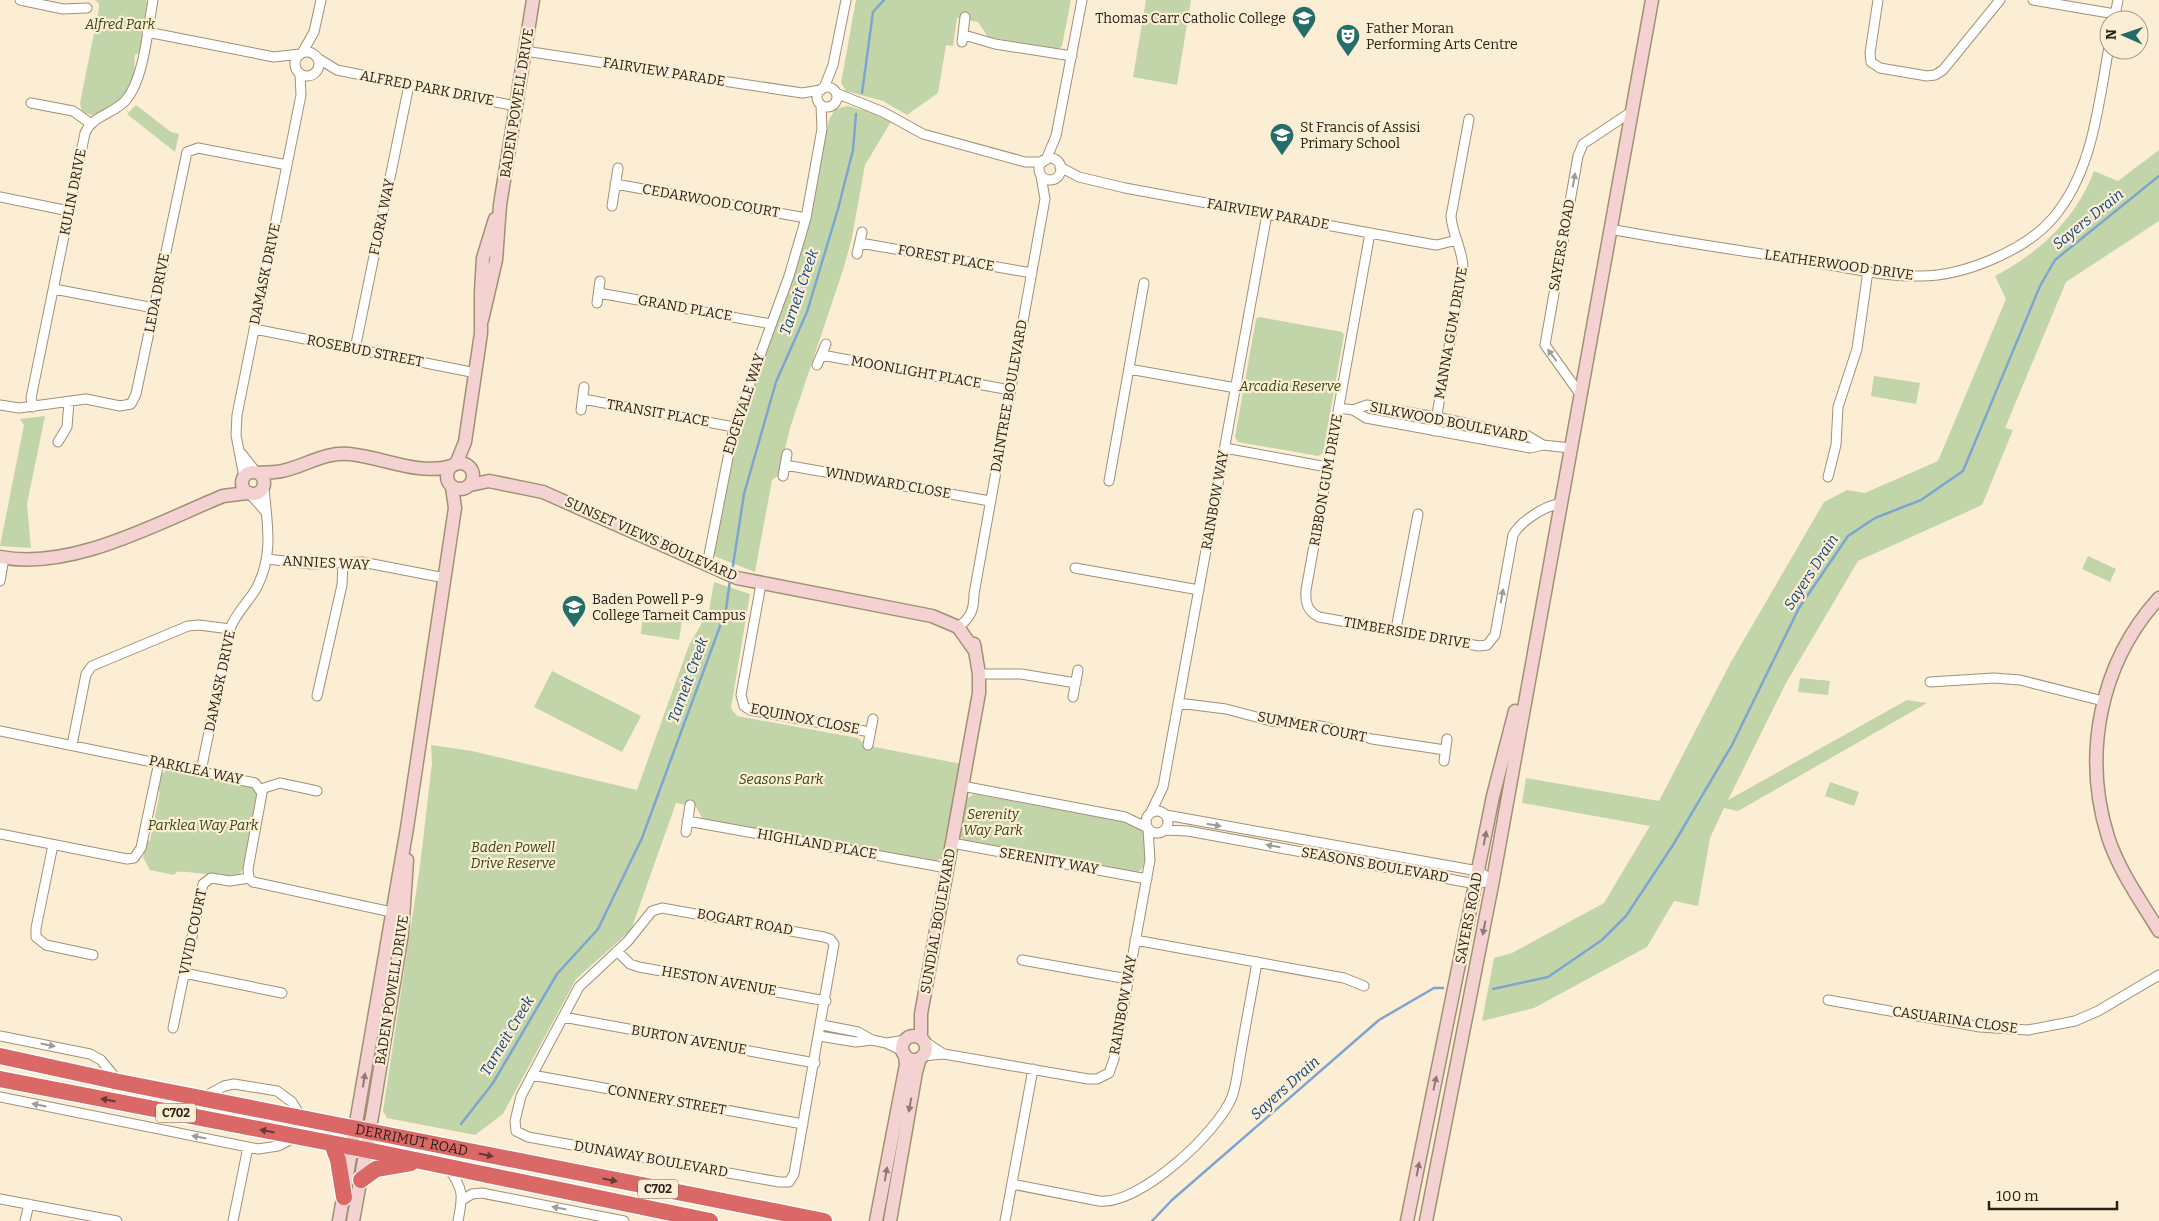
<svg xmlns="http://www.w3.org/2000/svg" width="2159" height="1221" viewBox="0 0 2159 1221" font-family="Bitter,serif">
<rect width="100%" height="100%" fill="#fcedd5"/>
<!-- green -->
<path fill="#c2d5a8" d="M95,0H146L148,6L139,53L135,55C134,62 135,68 134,75C131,96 111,110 92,115L82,112L80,103L99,8V4Z
M856,0H1071L1062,46L1058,49L988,37L978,22L957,18L953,46L946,45L938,93L907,115L883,101L846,91L841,83Z
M1146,0H1191L1177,85L1133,77Z
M136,105L171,132L179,134L175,152L127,114Z
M848,106L870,112L891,122L865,165L852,237L844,267L790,428L779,475L772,480L755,572L714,556L737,432L804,242L829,120L835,109Z
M2159,150V221L2066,282L2005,428L2013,430L1982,505L1858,561L1786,683L1728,800L1907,700L1927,703L1738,811L1724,808L1710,838L1698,906L1674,901L1647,947L1534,1008L1482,1021L1494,958L1512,953L1604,903L1650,826L1522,803L1526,778L1659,801L1731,662L1824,502L1847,490L1865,493L1938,461L2006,299L1995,276C2039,253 2076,219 2094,171L2118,181Z
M1259,317L1342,332L1344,335L1323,453L1318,456L1238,442L1235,437L1256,319Z
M1874,376L1920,383L1916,404L1871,396Z
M45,416L27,504L31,548L0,546L24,425L20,419Z
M2088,556L2116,569L2110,582L2082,569Z
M714,582L750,594L731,708L737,716L858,738L865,745L961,764L943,857L935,862L704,821L696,807L676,803L631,930L576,979L503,1114L475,1135L387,1118L383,1111L420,866L432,763L431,745L472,751L637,790L689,645L709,611Z
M643,615L682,621L679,640L641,634Z
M552,671L641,716L622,752L534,707Z
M1800,678L1830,681L1828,695L1798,692Z
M169,769L251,786L256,792L257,801L244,867L240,874C226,881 195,870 177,872L174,875L150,870L143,857L146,843L150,840L160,792L157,788L160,775Z
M1830,782L1859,792L1854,806L1825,796Z
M974,794L1128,822L1145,833C1146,846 1150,867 1136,873L965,842L959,835L965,800Z"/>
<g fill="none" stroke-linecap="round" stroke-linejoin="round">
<!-- stream -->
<path stroke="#7ea5d2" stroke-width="2.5" d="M862,93L873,12L884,0
M732,572L744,494L776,382L807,312L838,209L853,150L856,114
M1493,989L1548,977L1602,940L1626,916L1673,845L1732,745L1799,608L1848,536L1875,518L1921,500L1963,471L2040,286L2055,260L2159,176
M461,1124L493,1083L557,974L598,929L642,838L726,610L730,580
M1152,1221L1172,1200L1379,1020L1434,988H1443"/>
<defs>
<path id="street" d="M20,0L63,9L87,8
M1878,0L1870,53L1871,62L1880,68L1927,76L1935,75L1943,70L2000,0
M2033,0L2115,14
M2114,20L2118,0
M147,32L274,57L300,54
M964,35L995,44L1072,56
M962,42L965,17
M525,51L802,93L821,90
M295 64a12 12 0 1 1 24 0a12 12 0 1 1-24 0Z
M302,53L314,32L321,0
M319,59L337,70L516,106
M817 97a10 10 0 1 1 20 0a10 10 0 1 1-20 0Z
M824,88L833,65L846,0
M836,93L883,112L923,134L1025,162H1043
M31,103L73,111L90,123
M1039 169a11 11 0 1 1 22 0a11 11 0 1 1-22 0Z
M1046,160L1056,136L1082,0
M1060,167L1079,177L1125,188L1430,244L1437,245L1457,240
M615,184L806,218
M0,197L69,211
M612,206L618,168
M1610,229C1673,241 1737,250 1801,260C1840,266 1881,277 1921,276C1963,276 2025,251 2053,218C2093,171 2098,106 2109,47
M1370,233L1306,590C1305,602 1307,611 1319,617L1479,646L1487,645L1495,635L1513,535C1520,522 1544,506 1559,504
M860,243L1032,273
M857,254L862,232
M54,289L154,308
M599,293L771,324
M597,303L600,281
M254,329L476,373
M355,349L409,85
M822,355L1010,390
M817,365L826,344
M1129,369L1236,388
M1580,394L1545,345L1578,156L1583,144L1631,112
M583,399L734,427
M0,405L19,408L86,399L120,406L131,404L136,394L187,152L198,148L287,165
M33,407L31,398L85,133C93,115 114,114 126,100C144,79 148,28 153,0
M1339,408L1353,410L1366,418L1530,448L1543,445L1570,448
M581,410L584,387
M1353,410L1367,405L1436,417L1528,436L1543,445
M1434,431L1463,268C1463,250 1452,234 1451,216L1469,119
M58,442L67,427L69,402
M1225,448L1327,467
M241,453L256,472
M785,465L990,501
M783,476L787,454
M244,477L236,435L237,415L301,95L300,74
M1828,477L1836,445L1838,407L1857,349L1868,271
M1109,481L1144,283
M250,494L265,511
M267,559L311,564L362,562L445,578
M707,565L734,427L789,276L806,218L822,129L821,105
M1075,568L1199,590
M0,581L4,558
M761,584L741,695L744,706L750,710L870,732
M958,627C971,618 974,609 974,594L1045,199L1041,176
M1396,629L1418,514
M979,674H1021L1076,683
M1930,682L1994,678L2020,680L2103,701
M317,696L342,585L343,563
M1073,697L1078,670
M1178,703L1226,709L1271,721L1321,726L1372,739L1445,750
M0,731L255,783L262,793L248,869L249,878L253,882L396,913
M72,745L86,674L92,666L188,626L199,625L230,629
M868,745L873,719
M1444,761L1447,739
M201,771L230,629C236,612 249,602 257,587C274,554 267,523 264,488
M962,786L1125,817L1148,828
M261,789L280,783L317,791
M1146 822a11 11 0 1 1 22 0a11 11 0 1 1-22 0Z
M1151,812L1163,787L1267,214
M1166,815L1478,871L1493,880
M687,821L947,868
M1165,830L1188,831L1476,884L1493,880
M686,832L690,805
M0,834L127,859L134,858L141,848L159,762
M952,843L1147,879
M53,845L36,928V937L46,945L93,955
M662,908L824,937L830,939L834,944L794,1174L789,1182H779L528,1137L516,1131L515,1121L521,1096L579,987L628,941L652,911Z
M1135,940L1344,978L1364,986
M617,951L630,964L639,967L826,1001
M1022,960L1128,979
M184,973L282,993
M1828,1000L1980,1027L2028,1030L2075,1021L2098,1011L2159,975
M563,1017L815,1063
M822,1025L858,1032L872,1040
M173,1028L203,884L211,878L230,881L249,878
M0,1036L90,1054L101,1060L119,1082
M819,1036L856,1042L872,1040L886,1043L903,1051
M924,1041L942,1053
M887,1043L906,1040
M922,1056L944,1054L1088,1079H1097L1109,1073L1114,1059L1150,860L1148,829
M532,1075L803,1124
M0,1097L258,1149L278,1146L294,1138
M202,1098L224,1086L234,1084L277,1091L292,1102L301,1117
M448,1168C464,1189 463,1196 458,1221
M1012,1184L1099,1201C1139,1206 1218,1132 1232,1097C1237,1083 1238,1067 1241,1052C1246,1022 1252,992 1257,962
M0,1199L117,1221
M462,1200L472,1194L482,1193L624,1221
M25,1221L29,1204
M233,1221L248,1147
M1005,1221L1033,1069"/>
<path id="secondary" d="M482,320L496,260L500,205L533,0
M447 476a13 13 0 1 1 26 0a13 13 0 1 1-26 0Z
M456,464L465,442L481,333V292L483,258L495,219
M242 483a11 11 0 1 1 22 0a11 11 0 1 1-22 0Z
M258,473C266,472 274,473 282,471C306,466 323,452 349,454C383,457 418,476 452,466
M470,485L489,481L543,492L737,578L932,616L958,627L975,651
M0,557C72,571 157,523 223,496L247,493
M2159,598C2100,663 2082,754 2108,837C2119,871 2141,901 2159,931
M902 1048a12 12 0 1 1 24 0a12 12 0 1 1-24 0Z
M921,1038V1014L979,693V674L974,644
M339,1221L407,828L455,508L452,487
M353,1221L373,1111L402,934L407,860
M876,1221L906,1065L905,1055
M890,1221L916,1072L920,1058
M1407,1221L1493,796L1515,711
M1426,1221L1493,880L1652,0"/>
<g id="highway">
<path id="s1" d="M0,1056L119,1082L824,1221"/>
<path d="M0,1079L367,1150L710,1221"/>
<path d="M332,1144L338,1160L344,1197"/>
<path d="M361,1180L376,1169L411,1163"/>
</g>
</defs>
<!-- street casing -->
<use href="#street" stroke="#a29074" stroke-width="11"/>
<!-- secondary casing -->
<use href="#secondary" stroke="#a29074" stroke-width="15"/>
<!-- highway casing -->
<use href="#highway" stroke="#fff" stroke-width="19"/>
<!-- street -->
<use href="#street" stroke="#fff" stroke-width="9"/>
<!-- secondary -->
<use href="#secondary" stroke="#f4d2d1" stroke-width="12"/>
<!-- highway -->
<use href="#highway" stroke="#d96867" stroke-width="16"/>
</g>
<!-- one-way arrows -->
<defs><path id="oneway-solid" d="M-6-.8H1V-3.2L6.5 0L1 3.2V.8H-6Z" transform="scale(1.25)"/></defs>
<g fill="#9f9c97">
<use href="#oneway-solid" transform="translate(1574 180) rotate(-80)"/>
<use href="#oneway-solid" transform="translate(1552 355) rotate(-126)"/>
<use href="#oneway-solid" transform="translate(1502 596) rotate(-80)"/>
<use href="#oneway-solid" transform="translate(1214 825) rotate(10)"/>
<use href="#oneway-solid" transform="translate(1273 846) rotate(-170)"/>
<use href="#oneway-solid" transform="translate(48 1045) rotate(11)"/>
<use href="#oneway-solid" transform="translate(39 1105) rotate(-169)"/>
<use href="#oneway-solid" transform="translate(199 1137) rotate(-169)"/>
<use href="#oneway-solid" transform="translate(559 1208) rotate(-169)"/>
</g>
<g fill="#8e7a74">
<use href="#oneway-solid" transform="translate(1485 838) rotate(-79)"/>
<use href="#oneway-solid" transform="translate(1484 928) rotate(101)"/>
<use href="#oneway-solid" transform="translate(364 1080) rotate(-81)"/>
<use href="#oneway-solid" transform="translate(1435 1083) rotate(-78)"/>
<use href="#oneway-solid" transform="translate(910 1105) rotate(100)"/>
<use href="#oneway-solid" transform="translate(1418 1169) rotate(-79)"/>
<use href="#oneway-solid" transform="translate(886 1174) rotate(-80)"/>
</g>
<g fill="#673a33">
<use href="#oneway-solid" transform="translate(108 1100) rotate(-169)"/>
<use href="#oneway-solid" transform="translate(267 1131) rotate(-169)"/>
<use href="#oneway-solid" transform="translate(486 1155) rotate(12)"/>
<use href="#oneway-solid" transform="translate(610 1180) rotate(11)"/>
</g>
<!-- icons -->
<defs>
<symbol id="school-pin" viewBox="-11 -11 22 30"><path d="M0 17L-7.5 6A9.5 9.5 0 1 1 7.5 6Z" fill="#246e68" stroke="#fcedd5"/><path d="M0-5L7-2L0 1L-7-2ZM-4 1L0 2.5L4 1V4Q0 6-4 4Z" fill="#fff"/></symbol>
<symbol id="theatre-pin" viewBox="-11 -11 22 30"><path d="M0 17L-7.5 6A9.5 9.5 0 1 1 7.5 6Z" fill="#246e68" stroke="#fcedd5"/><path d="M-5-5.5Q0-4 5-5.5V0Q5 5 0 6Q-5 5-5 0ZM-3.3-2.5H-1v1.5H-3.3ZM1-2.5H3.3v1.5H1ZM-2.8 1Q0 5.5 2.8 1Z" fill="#fff"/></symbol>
</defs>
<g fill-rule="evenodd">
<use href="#school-pin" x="1290" y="4" width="28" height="38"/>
<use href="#theatre-pin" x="1334" y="22" width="28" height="38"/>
<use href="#school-pin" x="1268" y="121" width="28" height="38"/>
<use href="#school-pin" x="560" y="593" width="28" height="38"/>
</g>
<g text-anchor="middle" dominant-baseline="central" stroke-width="4.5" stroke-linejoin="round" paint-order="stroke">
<!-- shield labels -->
<g fill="#fcedd5" stroke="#685f50" stroke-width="1">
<rect x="156" y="1103.5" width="40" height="19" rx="4"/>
<rect x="638" y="1179.5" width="40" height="19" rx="4"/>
</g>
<g font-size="12" font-weight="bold" fill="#292217">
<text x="176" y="1113">C702</text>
<text x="658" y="1189">C702</text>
</g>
<!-- poi labels -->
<g font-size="14" fill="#292217" stroke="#fcedd5" text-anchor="start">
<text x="1286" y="18" text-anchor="end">Thomas Carr Catholic College</text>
<text x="1366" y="28">Father Moran<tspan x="1366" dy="16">Performing Arts Centre</tspan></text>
<text x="1300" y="127">St Francis of Assisi<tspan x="1300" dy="16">Primary School</tspan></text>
<text x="592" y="599">Baden Powell P-9<tspan x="592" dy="16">College Tarneit Campus</tspan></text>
</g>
<!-- park labels -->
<g font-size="14" font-style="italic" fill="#35480b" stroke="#fcedd5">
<text x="120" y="24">Alfred Park</text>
<text x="1290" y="386">Arcadia Reserve</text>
<text x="781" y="779">Seasons Park</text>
<text x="993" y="814">Serenity<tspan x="993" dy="16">Way Park</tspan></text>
<text x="203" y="825">Parklea Way Park</text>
<text x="513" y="847">Baden Powell<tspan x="513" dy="16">Drive Reserve</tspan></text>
</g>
<!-- street labels -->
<g font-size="14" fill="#292217" stroke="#fcedd5">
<text transform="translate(664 72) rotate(9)">FAIRVIEW PARADE</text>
<text transform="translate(427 88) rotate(11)">ALFRED PARK DRIVE</text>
<text transform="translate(517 103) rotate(-81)">BADEN POWELL DRIVE</text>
<text transform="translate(73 192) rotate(-79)">KULIN DRIVE</text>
<text transform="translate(711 201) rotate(10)">CEDARWOOD COURT</text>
<text transform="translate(1268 214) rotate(10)">FAIRVIEW PARADE</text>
<text transform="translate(382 217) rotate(-78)">FLORA WAY</text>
<text transform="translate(1562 245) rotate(-80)">SAYERS ROAD</text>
<text transform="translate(946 258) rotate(10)">FOREST PLACE</text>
<text transform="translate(1839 265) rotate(8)">LEATHERWOOD DRIVE</text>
<text transform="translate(265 274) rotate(-78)">DAMASK DRIVE</text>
<text transform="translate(157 293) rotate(-79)">LEDA DRIVE</text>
<text transform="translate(685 308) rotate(10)">GRAND PLACE</text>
<text transform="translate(1451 333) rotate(-80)">MANNA GUM DRIVE</text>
<text transform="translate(365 351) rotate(11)">ROSEBUD STREET</text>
<text transform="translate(916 372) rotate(10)">MOONLIGHT PLACE</text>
<text transform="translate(1009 396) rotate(-80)">DAINTREE BOULEVARD</text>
<text transform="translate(744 404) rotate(-72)">EDGEVALE WAY</text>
<text transform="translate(658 413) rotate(10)">TRANSIT PLACE</text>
<text transform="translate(1449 422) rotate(11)">SILKWOOD BOULEVARD</text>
<text transform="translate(1326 480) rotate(-80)">RIBBON GUM DRIVE</text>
<text transform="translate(888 483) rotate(10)">WINDWARD CLOSE</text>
<text transform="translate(1215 500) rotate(-80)">RAINBOW WAY</text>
<text transform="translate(651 539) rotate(24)">SUNSET VIEWS BOULEVARD</text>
<text transform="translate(326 563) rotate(3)">ANNIES WAY</text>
<text transform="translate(1407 633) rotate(10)">TIMBERSIDE DRIVE</text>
<text transform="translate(220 681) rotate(-78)">DAMASK DRIVE</text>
<text transform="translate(805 719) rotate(11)">EQUINOX CLOSE</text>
<text transform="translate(1312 727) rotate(11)">SUMMER COURT</text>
<text transform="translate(196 770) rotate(12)">PARKLEA WAY</text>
<text transform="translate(817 844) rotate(10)">HIGHLAND PLACE</text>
<text transform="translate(1049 861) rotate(10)">SERENITY WAY</text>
<text transform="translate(1375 865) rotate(10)">SEASONS BOULEVARD</text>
<text transform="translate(1469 918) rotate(-79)">SAYERS ROAD</text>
<text transform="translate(938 921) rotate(-80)">SUNDIAL BOULEVARD</text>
<text transform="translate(745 922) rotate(10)">BOGART ROAD</text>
<text transform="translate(193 932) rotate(-78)">VIVID COURT</text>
<text transform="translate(719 981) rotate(10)">HESTON AVENUE</text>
<text transform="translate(392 990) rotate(-81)">BADEN POWELL DRIVE</text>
<text transform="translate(1123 1005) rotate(-80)">RAINBOW WAY</text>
<text transform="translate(1955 1020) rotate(8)">CASUARINA CLOSE</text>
<text transform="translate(689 1040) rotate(10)">BURTON AVENUE</text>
<text transform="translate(667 1100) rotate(10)">CONNERY STREET</text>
<text stroke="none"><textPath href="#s1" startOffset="420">DERRIMUT ROAD</textPath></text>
<text transform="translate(651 1159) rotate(10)">DUNAWAY BOULEVARD</text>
</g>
<!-- water labels -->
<g font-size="15" font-style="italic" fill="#10477f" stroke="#fcedd5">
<text transform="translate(2088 219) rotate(-39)">Sayers Drain</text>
<text transform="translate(799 292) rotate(-71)">Tarneit Creek</text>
<text transform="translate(1811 572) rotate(-57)">Sayers Drain</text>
<text transform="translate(688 680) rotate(-70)">Tarneit Creek</text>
<text transform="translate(507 1036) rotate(-59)">Tarneit Creek</text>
<text transform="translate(1285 1088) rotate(-42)">Sayers Drain</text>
</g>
</g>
<!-- north arrow -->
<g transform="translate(2124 35) rotate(272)"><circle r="24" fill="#fcedd5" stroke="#a89c89"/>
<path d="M0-4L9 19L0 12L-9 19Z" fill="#246e68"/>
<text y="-8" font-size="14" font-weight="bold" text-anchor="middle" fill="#292217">N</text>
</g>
<!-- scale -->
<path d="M1989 1201v8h128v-8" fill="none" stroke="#292217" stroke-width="2.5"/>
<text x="1996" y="1201" font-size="15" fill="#292217" stroke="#fcedd5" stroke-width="4" paint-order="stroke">100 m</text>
</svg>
